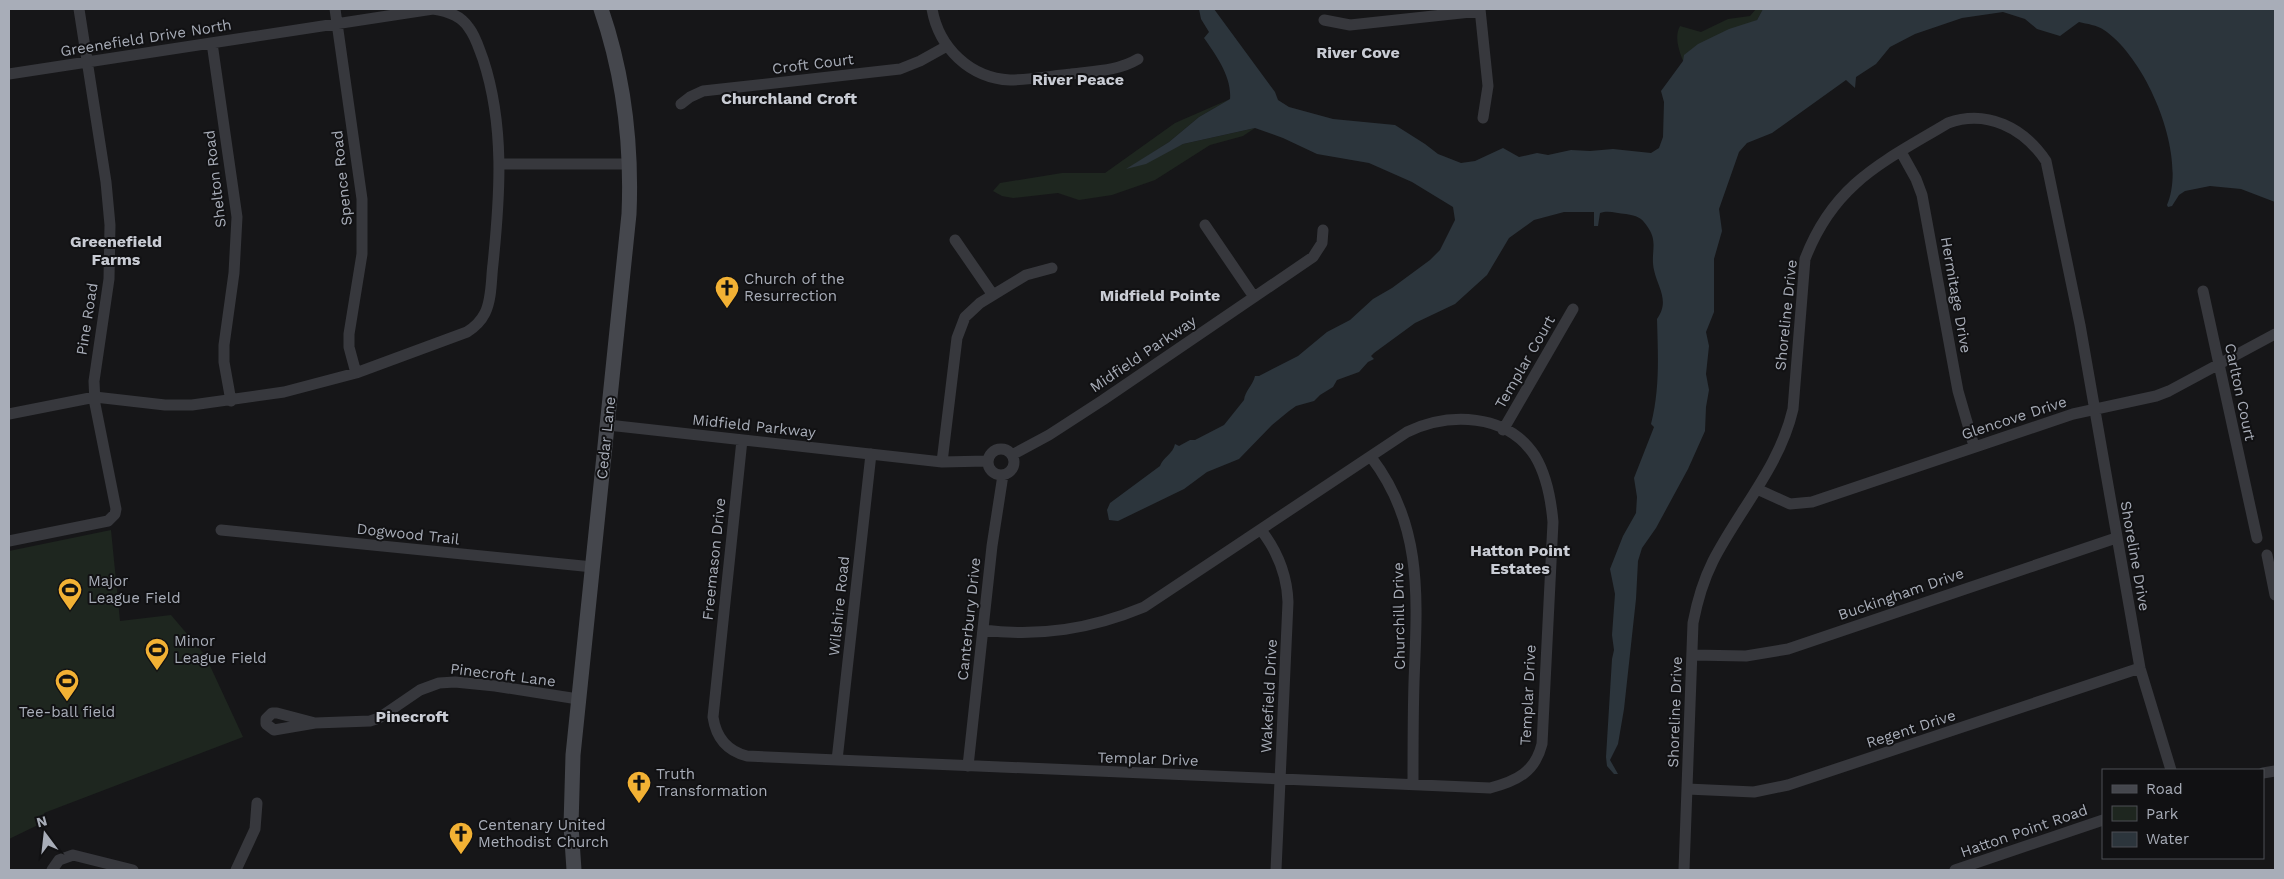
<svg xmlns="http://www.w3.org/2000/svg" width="2284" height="879" viewBox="0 0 2284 879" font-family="'Work Sans',sans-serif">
<rect width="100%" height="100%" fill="#161618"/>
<!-- green -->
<path fill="#1e261f" d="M1756,9H1763L1757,20L1683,61C1679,50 1674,37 1680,26L1701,32L1728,19L1750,16Z
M1230,99L1199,117L1169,142L1129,168L1183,144L1255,128L1243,136L1210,145L1155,180L1112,195L1079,200L1058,193L1013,198L1002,196L993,191L1000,183L1062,173H1105L1175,123Z
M111,530L120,621L171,615L205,655L243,737L44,813L42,823L9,839V551Z"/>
<!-- water -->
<path fill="#2c353c" d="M1199,9H1214L1275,92L1278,100L1289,107L1333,119L1395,125L1425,144L1438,154L1461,163L1475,161L1503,148L1519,157L1537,153L1548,155L1571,150L1590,151L1613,149L1651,153L1659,148L1663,137L1664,102L1661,91L1683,61L1684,55L1698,44L1729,29L1757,20L1763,9H2275V202L2241,189L2210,186L2185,191L2179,195L2172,206L2168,207L2167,205C2188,156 2147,59 2104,30C2097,25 2087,24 2079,22L2060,36L2037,29L2025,19L2003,12L1962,18L1915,34L1890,47L1876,64L1856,77L1855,88L1846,80L1772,133L1747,143L1739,152L1719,209L1722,231L1714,259V312L1706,332L1709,346L1706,374L1709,390L1706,407L1705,431L1688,469L1656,528L1642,548L1638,561L1636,599L1624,709L1618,744L1610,760L1618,774H1614L1607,766L1606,757L1612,659L1614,650L1612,635L1615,594L1610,569L1623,536L1636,513L1637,497L1634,478L1654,427L1651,424C1660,389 1658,355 1657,319C1670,301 1658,288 1654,270C1650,252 1659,242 1647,226C1641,217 1637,216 1626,214C1616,213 1608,210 1600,213L1598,226H1594V212H1564L1534,220L1509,238L1487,275L1455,304L1415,323L1374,353L1371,356L1374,359L1368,362L1359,372L1337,380L1333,387L1320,395L1314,401L1296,406L1289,411L1272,425L1239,459L1207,472L1184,489L1118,521L1109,520L1107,510L1110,503L1160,466C1163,457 1173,454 1175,444L1179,446L1190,440H1195L1224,425L1244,400C1245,391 1253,385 1255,376H1259L1298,356L1327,332L1350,320L1373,299L1392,288L1430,260L1440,250L1455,220L1453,207L1412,182L1369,163L1317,154L1283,138L1255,128L1183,144L1146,164L1126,169L1169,142L1199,117L1230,99C1232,77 1216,55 1204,38L1209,32L1201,19Z"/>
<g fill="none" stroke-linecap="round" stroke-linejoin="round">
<!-- minor -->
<path stroke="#37383d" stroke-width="11" d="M335,9L362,199V254L349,334V347L356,373
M932,9C939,48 970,78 1010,80C1030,80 1051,76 1071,74C1094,71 1118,71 1138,59
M1480,9L1488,86L1483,118
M1324,20L1350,25L1480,11
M212,43L237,217L234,273L224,345V362L231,401
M9,74L433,9C447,11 461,15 469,28C476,37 479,49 483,59C505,126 500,195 493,264C491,279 492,299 485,313C481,321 475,327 467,332L356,373L284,392L192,405H165L95,397L9,414
M681,104L690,97L703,91L900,69L920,61L947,46
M1901,152L1916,179L1922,195L1958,391L1974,446
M500,164H630
M1205,225L1254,297
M955,240L993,295
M2203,291L2257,538
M608,425L942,462L987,461
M1503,430L1573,309
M742,440L713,717C716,737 727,751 747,756L1490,788C1517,781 1535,772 1542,744L1553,522C1551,499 1547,476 1535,456C1507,413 1449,412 1407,432L1144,607C1091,629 1040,637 983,630
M988 462a13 13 0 1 1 26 0a13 13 0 1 1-26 0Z
M1012,455L1049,435L1103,400L1313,257L1322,243L1323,230
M1371,457C1424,526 1417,600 1414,682C1413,716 1413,750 1413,784
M942,462L957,338L965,317L980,303L1026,275L1052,268
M1757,489L1790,504L1812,502L2073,414L2156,396L2169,391L2275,334
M221,530L593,567
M1261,530C1278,552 1287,574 1288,602L1276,870
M9,541L108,521L115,514L116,509L95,404L94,381L109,279L110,225L106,182L79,9
M2267,555L2275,595
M1692,655L1746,656L1788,649L2116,538
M272,713H277L315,723L274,730L266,724V719Z
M315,723L370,721L379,718L420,690L439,683L455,682L495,686L578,699
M837,760L871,454
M968,766L992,546L1003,475
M2263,773L2275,771
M1687,789L1754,792L1788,785L2140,668
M52,870L59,860L73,855L133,870
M236,870L255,829L257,803
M1684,870L1693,623C1697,602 1703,581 1713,561C1739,510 1780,466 1793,409L1805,259C1834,183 1883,162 1948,123C1987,109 2024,128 2046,161L2080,325L2140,668L2171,770
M1955,870L2103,820"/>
<!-- secondary -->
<path stroke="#45474d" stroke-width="15" d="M574,870L571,826L573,755L629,214C632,144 624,76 601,9"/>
</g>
<!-- icons -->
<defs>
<symbol id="church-pin" viewBox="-11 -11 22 30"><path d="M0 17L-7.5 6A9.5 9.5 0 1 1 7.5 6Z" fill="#f2b134" stroke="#111113"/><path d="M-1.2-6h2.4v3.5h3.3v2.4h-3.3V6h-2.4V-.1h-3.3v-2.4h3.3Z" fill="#111"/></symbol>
<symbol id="stadium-pin" viewBox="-11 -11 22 30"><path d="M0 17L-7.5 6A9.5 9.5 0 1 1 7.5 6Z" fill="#f2b134" stroke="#111113"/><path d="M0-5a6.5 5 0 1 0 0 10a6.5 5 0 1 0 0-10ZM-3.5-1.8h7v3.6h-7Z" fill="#111"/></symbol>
</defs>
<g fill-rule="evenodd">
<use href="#church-pin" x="713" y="274" width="28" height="38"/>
<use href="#stadium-pin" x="56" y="576" width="28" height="38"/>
<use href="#stadium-pin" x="143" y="636" width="28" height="38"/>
<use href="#stadium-pin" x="53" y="667" width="28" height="38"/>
<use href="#church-pin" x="625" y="769" width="28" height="38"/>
<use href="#church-pin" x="447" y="820" width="28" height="38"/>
</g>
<g text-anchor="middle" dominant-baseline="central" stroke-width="4" stroke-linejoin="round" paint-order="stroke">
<!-- street labels -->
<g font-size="15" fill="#a8adb8" stroke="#111113">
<text transform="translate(146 38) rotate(-9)">Greenefield Drive North</text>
<text transform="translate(813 64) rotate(-7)">Croft Court</text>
<text transform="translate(342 178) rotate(-96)">Spence Road</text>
<text transform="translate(215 179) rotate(-97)">Shelton Road</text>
<text transform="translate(1956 295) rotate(80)">Hermitage Drive</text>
<text transform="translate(1786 315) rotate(-84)">Shoreline Drive</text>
<text transform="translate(87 319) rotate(-81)">Pine Road</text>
<text transform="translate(1143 354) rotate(-34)">Midfield Parkway</text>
<text transform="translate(1525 362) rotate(-60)">Templar Court</text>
<text transform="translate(2240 392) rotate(78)">Carlton Court</text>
<text transform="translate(2014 418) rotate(-18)">Glencove Drive</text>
<text transform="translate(754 426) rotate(6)">Midfield Parkway</text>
<text transform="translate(606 438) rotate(-84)">Cedar Lane</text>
<text transform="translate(408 534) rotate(6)">Dogwood Trail</text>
<text transform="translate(2135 556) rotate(80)">Shoreline Drive</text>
<text transform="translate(714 559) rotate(-84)">Freemason Drive</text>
<text transform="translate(1901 594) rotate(-19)">Buckingham Drive</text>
<text transform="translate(839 606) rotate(-84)">Wilshire Road</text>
<text transform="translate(1399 616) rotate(-91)">Churchill Drive</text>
<text transform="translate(969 619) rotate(-84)">Canterbury Drive</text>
<text transform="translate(503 675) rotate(7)">Pinecroft Lane</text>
<text transform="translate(1528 695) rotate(-87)">Templar Drive</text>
<text transform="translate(1269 696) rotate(-87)">Wakefield Drive</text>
<text transform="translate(1675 712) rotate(-88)">Shoreline Drive</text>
<text transform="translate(1911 729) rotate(-18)">Regent Drive</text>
<text transform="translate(1148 759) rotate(2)">Templar Drive</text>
<text transform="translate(2024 831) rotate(-19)">Hatton Point Road</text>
</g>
<!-- poi labels -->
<g font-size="15" fill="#a8adb8" stroke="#111113" text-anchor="start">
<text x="744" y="279">Church of the<tspan x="744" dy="17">Resurrection</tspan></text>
<text x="88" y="581">Major<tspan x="88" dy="17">League Field</tspan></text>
<text x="174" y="641">Minor<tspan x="174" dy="17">League Field</tspan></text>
<text x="67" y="712" text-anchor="middle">Tee-ball field</text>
<text x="656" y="774">Truth<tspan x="656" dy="17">Transformation</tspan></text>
<text x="478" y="825">Centenary United<tspan x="478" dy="17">Methodist Church</tspan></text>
</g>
<!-- neighbourhood labels -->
<g font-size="16" font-weight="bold" fill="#c9ccd4" stroke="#111113">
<text x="1358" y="52">River Cove</text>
<text x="1078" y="79">River Peace</text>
<text x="789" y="98">Churchland Croft</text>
<text x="116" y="241">Greenefield<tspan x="116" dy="18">Farms</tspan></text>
<text x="1160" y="295">Midfield Pointe</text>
<text x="1520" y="550">Hatton Point<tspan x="1520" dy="18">Estates</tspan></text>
<text x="412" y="716">Pinecroft</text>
</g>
</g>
<!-- border -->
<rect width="2284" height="879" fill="none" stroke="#a8adb8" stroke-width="20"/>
<!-- legend -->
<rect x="2102" y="769" width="162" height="90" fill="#111113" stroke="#4d4f55"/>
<rect x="2112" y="785" width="25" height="8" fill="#45474d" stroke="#4d4f55"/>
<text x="2146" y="794" font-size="15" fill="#a8adb8">Road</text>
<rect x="2112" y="806" width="25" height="15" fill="#1e261f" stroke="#4d4f55"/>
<text x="2146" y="819" font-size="15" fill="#a8adb8">Park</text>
<rect x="2112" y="832" width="25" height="15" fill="#2c353c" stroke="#4d4f55"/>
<text x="2146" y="844" font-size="15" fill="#a8adb8">Water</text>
<!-- north arrow -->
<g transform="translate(45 834) rotate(345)" stroke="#111113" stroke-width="4" paint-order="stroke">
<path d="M0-4L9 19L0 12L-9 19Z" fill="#a8adb8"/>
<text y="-8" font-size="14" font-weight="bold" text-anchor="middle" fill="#a8adb8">N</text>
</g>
</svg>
